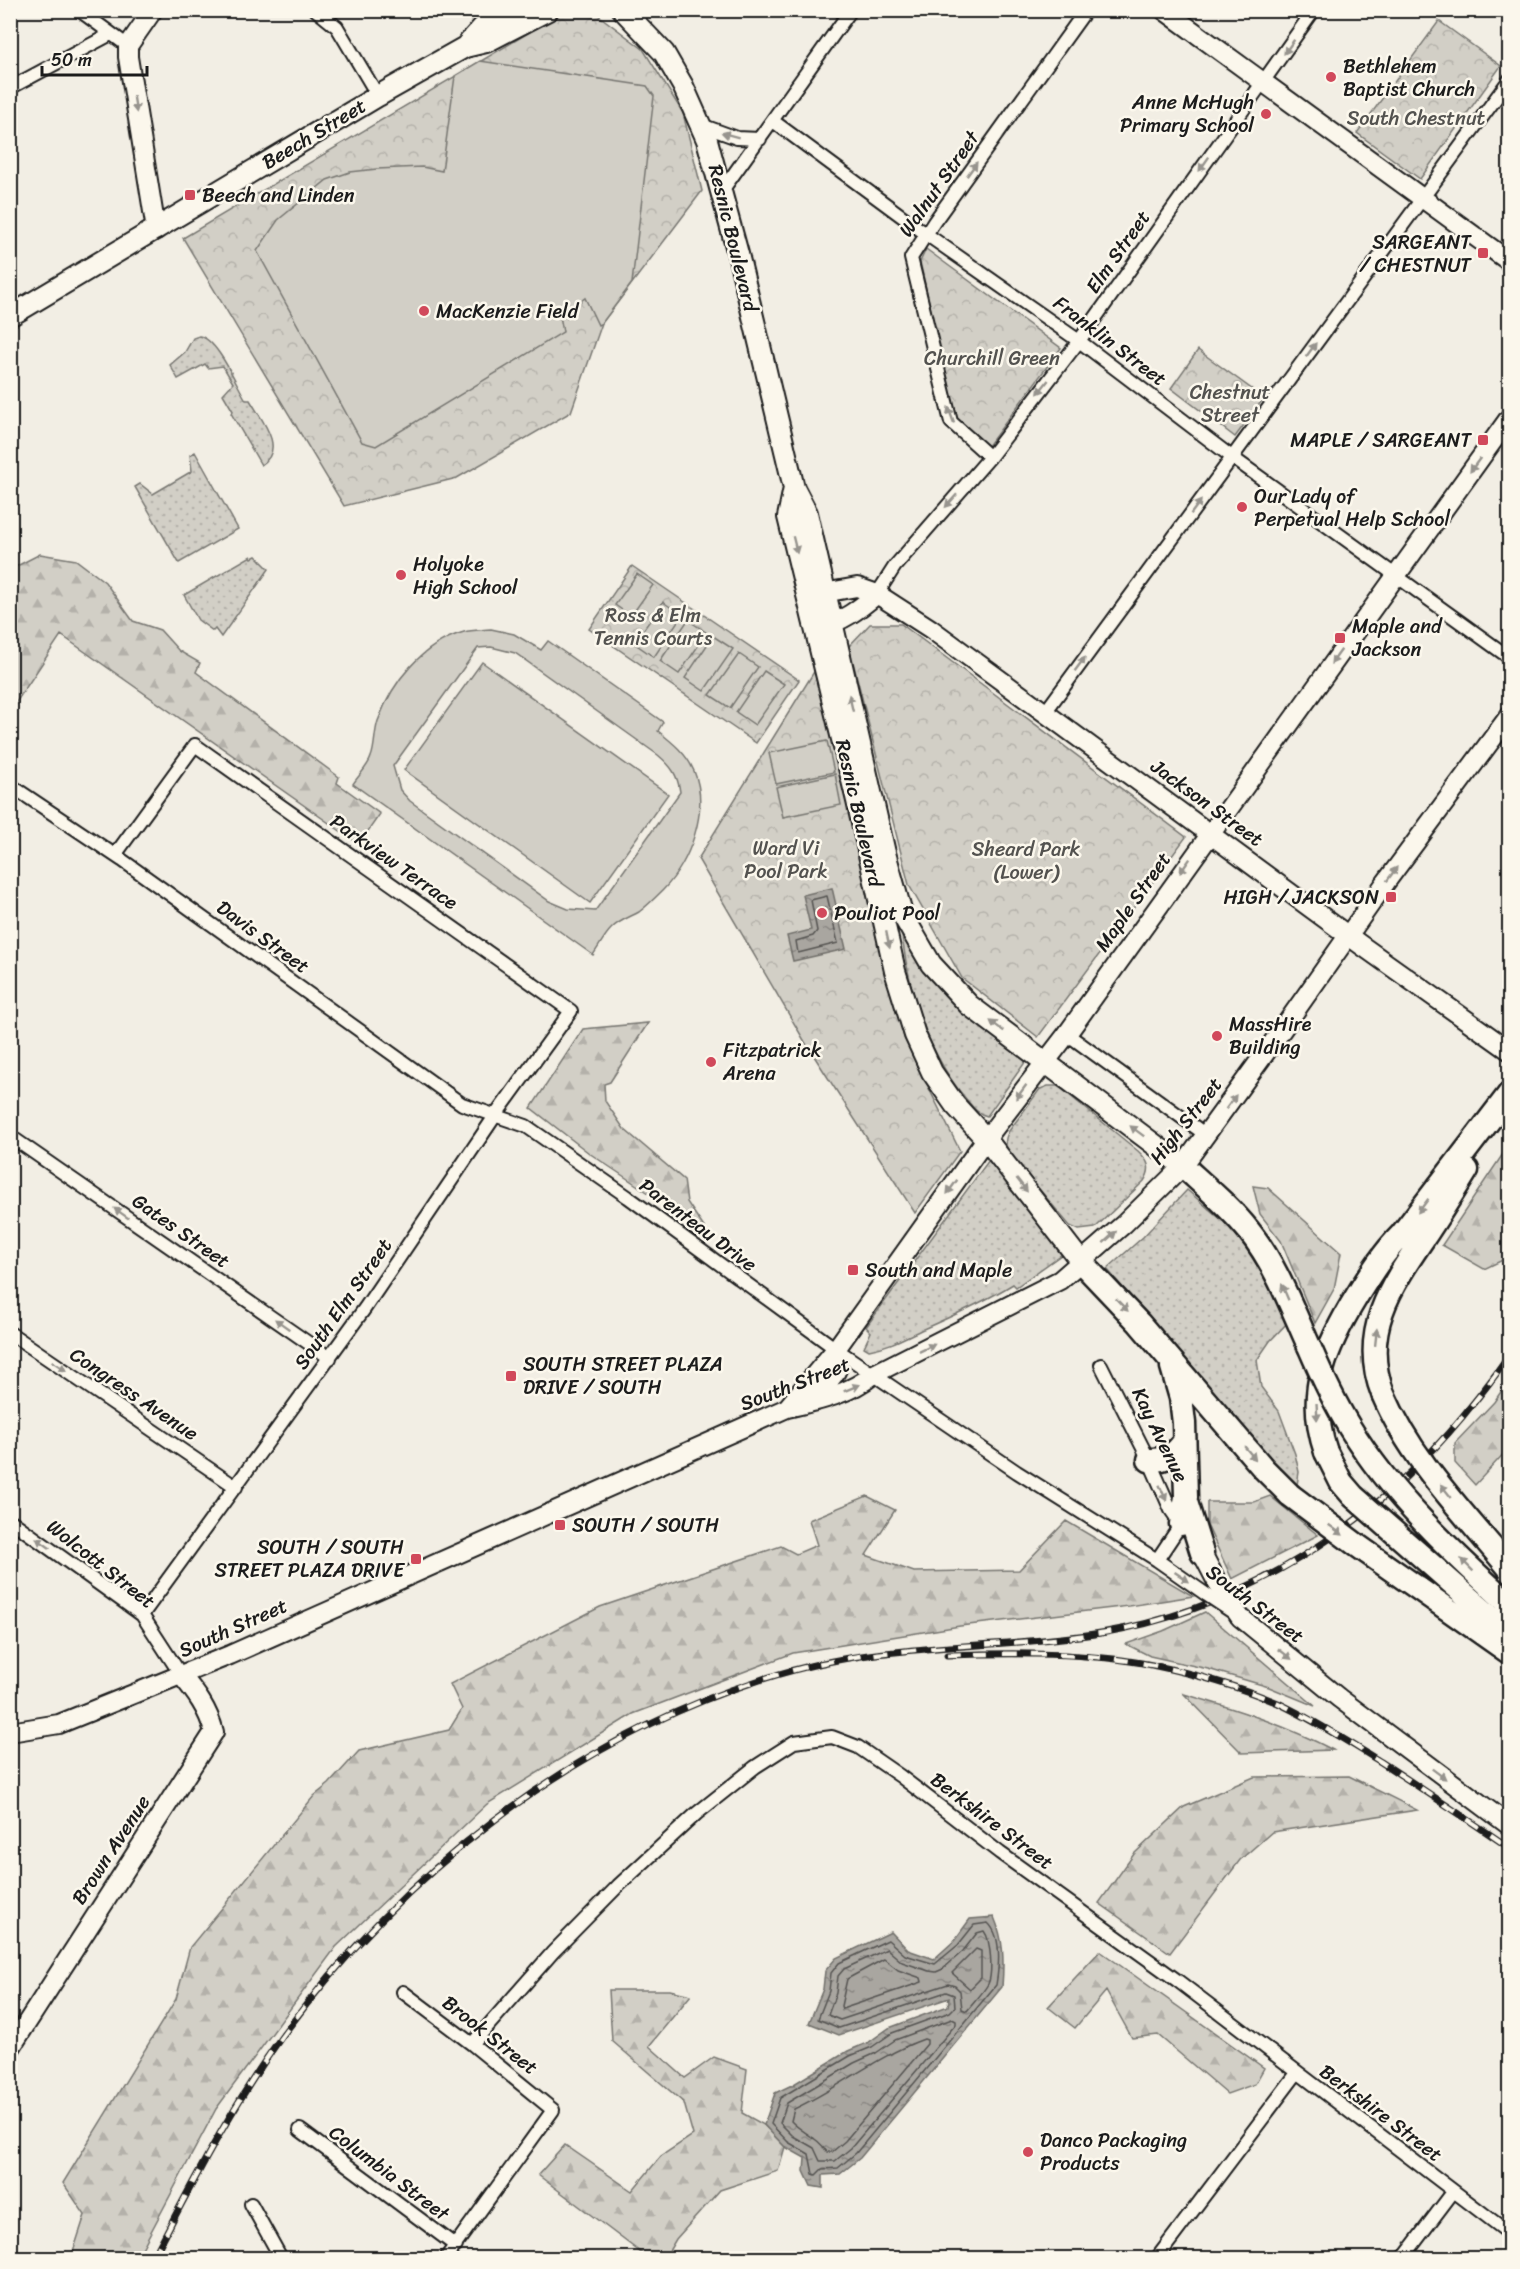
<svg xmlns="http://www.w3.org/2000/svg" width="1520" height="2269" viewBox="0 0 1520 2269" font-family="Sriracha,sans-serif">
<defs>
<pattern id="grass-dots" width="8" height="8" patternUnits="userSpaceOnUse" patternTransform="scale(1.5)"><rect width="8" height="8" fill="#d2cfc6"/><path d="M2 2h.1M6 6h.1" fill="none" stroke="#b4b1aa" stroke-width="1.8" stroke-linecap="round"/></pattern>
<pattern id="forest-firs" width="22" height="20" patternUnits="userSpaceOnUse" patternTransform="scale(1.5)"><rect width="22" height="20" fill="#d2cfc6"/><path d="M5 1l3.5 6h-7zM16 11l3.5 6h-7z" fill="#b4b1aa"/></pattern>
<pattern id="park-crowns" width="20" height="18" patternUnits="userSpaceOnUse" patternTransform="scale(1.5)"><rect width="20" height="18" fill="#d2cfc6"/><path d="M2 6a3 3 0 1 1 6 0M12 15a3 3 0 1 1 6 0" fill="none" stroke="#b4b1aa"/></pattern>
<pattern id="water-ripples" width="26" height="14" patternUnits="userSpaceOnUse" patternTransform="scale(1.5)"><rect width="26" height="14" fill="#a9a6a0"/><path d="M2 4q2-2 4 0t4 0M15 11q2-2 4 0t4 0" fill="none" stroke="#898682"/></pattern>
</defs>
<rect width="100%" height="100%" fill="#f2eee4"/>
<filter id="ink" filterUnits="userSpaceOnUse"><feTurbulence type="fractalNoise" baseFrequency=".0167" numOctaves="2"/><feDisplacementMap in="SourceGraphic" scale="12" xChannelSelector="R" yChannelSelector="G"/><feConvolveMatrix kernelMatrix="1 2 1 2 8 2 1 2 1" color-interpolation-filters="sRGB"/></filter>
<g filter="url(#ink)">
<!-- grass -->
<path fill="url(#grass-dots)" stroke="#777671" stroke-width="1.5" d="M199,336C217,338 236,384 246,400H250C261,419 287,449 261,465L231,413L233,411L223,394L233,383L223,366L208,368L205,364L178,379L170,365L185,352L193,338Z
M195,452L238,529L179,563L135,487L140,484L153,494L192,471L190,455Z
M251,556L252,558L256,556L269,569L221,637L215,629L213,631L198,620L184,595Z
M902,937H906L975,1019L1026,1061L987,1116C977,1114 972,1106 966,1099C928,1054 910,995 902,937Z
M1048,1086H1057L1063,1090L1138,1151C1149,1161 1152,1169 1144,1181L1095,1228L1079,1230L1070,1226L1009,1153C1005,1144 1004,1140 1009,1131L1040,1089Z
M989,1160H992L1065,1252L1016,1287L1013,1284C984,1302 953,1316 921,1330C904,1338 888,1347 869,1350L864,1347L871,1332L866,1327Z
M1187,1190L1224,1222L1259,1261L1289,1321L1270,1341L1257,1360L1261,1387L1279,1411L1295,1454L1299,1472L1297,1485L1251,1438L1107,1269L1143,1237Z"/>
<!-- forest -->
<path fill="url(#forest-firs)" stroke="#777671" stroke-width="1.5" d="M40,554L76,560L105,582L133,621L160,630L179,651L200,663L196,672L339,777L337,783L380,814L359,844L61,635L11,710V569Z
M648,1023L610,1082L604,1084L605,1101L624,1129L684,1180L687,1202L707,1232L589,1153L531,1108L583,1029Z
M1509,1145V1257L1484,1269L1442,1245Z
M1253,1186L1268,1188L1341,1253L1334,1289L1315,1323L1281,1241L1260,1214Z
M1509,1380V1448L1475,1485L1455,1463V1443L1494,1402Z
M867,1496L895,1510L866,1555L914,1572L1019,1570L1066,1521L1193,1596L1129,1606L960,1626L793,1653L633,1714L487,1804L336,1947L216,2109L137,2258H63L73,2252L85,2215L63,2183L176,1999L190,1947L314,1796L329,1784L359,1751L449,1730L462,1709L450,1684L600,1607L781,1546L796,1554L817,1545L809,1520Z
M1270,1496L1318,1535L1232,1579L1207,1525V1502H1254Z
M1205,1612L1315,1706L1269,1687L1208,1669L1150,1656L1126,1644L1163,1631Z
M1184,1694C1236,1709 1285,1725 1333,1750L1242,1753Z
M1349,1776L1417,1810L1272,1832L1240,1860L1170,1953L1099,1903L1134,1854L1184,1807L1254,1777Z
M1100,1951L1264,2068L1255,2084L1227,2094L1158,2035L1132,2038L1106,1991L1075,2028L1048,2007Z
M609,1990H670L691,1995L649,2046L685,2078L714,2057L747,2069L742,2113L764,2125L785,2147L778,2171L720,2190L676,2239L665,2258H648L538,2175L565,2145L632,2191L661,2156L693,2135L684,2103L612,2041Z"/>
<!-- park -->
<path fill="url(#park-crowns)" stroke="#777671" stroke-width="1.5" d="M565,11L594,12L643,49L683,113L702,191L602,323L571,412L457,478L344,506L183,238Z
M1439,21L1501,66L1420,179L1357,133Z
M926,249L1061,348L988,446L959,422L953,408L920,262Z
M1198,350L1264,398L1235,437L1171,388Z
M632,566L799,680L756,743L589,629Z
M870,624H901L1186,837L1038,1037L962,978L909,885L849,646Z
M817,667L904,1038L960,1151L915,1213L805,1042L698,859Z"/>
<!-- garden -->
<path fill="#d2cfc6" stroke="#777671" stroke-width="1.5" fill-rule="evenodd" d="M480,61L647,86L654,96L632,283L602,323L598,325L585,298L560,316L563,332L376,446L362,442L257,251L278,220L327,180L350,172L377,169L422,167L442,171L455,76Z
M637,574L653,585L631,616L615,605Z
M663,602L682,615L654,657L634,643Z
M688,620L707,633L679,674L660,661Z
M491,629L514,634L541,650L548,641L663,722L658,731C672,742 687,754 694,771C710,810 690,862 663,890C655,898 647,906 639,912C630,917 618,921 611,929C604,936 599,947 593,955L353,784C358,776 368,767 371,757C375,748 374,733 378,721C392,682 422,644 464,632C472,630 482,630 491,629ZM491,647L515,653L658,755C671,766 678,775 680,792L595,911L568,909L549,901L410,801L400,790L393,766L478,648Z
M713,636L733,649L704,691L685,678Z
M739,654L758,667L730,708L710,695Z
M482,662L668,794L590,903L404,770Z
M764,671L784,684L755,725L736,712Z
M827,741L834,772L776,784L769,753Z
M835,774L841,805L783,817L776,787Z"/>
<!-- water -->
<path fill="url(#water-ripples)" stroke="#716f6b" stroke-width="1.5" d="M832,888L846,949L793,961L787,936L811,930L803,895Z
M994,1917C1004,1940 1004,1961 1002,1987L860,2158L840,2174L823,2175V2188L811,2186L804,2171L805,2158L785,2147L764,2125L775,2093L794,2084L848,2051L869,2042L889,2028L948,2006L949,1998L839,2035L809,2023L823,1989L825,1971L836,1958L891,1932L908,1950L934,1959L954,1941L970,1919Z"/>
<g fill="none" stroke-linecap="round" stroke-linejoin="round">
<!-- shore -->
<path stroke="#545351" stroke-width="1.5" d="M827,896L838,943L798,953L796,941L813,936L817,931L811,900Z
M988,1923C1002,1936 999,1967 996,1985L856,2153L838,2168L822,2169L816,2175L813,2174L809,2154L788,2142L771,2124L780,2098L850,2056L872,2047L892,2033L950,2012L955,2007L954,1995L946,1992L839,2028L818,2019L829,1991L831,1973L839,1963L888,1940L905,1955L935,1964L958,1945L974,1925Z
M984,1931C991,1940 993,1973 988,1984C983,1993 974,2002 967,2011L962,2009L960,1991L955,1986L948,1984L840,2020L828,2015L836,1993L838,1976L844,1969L887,1949L902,1962L929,1971L936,1972L943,1969L963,1951L977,1933Z
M976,1949L981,1951V1978L970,1989L952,1973Z
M884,1959L898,1970L921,1978L922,1982L842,2009L841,2006L847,1979Z
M952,2019L956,2021V2024L851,2148L835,2161H820L814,2148L793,2136L780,2123L787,2103L854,2063L876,2053L895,2040Z
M924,2039L927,2040V2044L845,2141L832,2152H827C818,2137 802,2133 791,2121L794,2109C839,2088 877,2056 924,2039Z"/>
<defs>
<path id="street" d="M79,10L128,46
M316,10L337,27L378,96
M10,88L111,34
M773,121L926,234L1079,341L1233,458L1510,658
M701,125L737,138L760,139
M721,192L851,10
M990,457L951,422L911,258L934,222L1086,10
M877,594L895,566L990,457L1079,341L1314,10
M1046,711L1510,79
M10,785L122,860L462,1104L526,1126L628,1197L836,1349L1017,1472L1157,1560L1207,1595
M115,855L195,745L571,1011L495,1116L365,1308L142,1615
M1067,1034L1206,1135
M10,1136L330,1358
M10,1333L236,1487
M1101,1365L1149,1460L1171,1510L1180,1523
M10,1520L142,1615L181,1675
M1157,1560L1181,1524
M403,1992L472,2044L553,2110L446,2258
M472,2044L553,1952L618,1886L696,1814L755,1767L794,1742L832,1737L858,1747L900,1776L1000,1853L1178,1981L1510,2234
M300,2130L456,2246
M251,2204L281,2258
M1157,2258L1297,2073
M1403,2258L1453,2192"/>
<path id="secondary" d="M153,10L128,46V57L156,230
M1164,10L1510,262
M812,595L857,587L877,594L931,629L1361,945L1510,1051
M819,627C843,622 859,609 877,594
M802,1400C815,1393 836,1380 839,1363C839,1359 837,1353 836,1349
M787,1408L836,1349L986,1139L1067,1034L1510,417
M1202,1553L1218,1584
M1240,1617L1339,1698L1510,1826
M10,1732L59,1724L230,1655L787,1408C818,1401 850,1394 874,1374L1060,1280L1124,1224L1183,1166L1279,1034L1386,882L1510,715
M10,2049L214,1732C208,1709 196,1693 181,1675"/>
<path id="primary" d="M623,10L664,53L683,86L707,140L738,254L794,488L807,513L885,853L902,914L931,964L969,1005L1183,1166
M465,47L482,28L510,10
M10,316L378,96L465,47L486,42L548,10
M794,488L788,517L857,801L895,971L915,1035L932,1072L955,1105L986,1139L1082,1263"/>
<path id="highway" d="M1183,1166C1206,1187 1230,1207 1249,1231C1276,1265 1291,1306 1309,1346
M1082,1263L1139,1323L1264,1469L1290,1495
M1172,1367L1181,1398L1184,1423L1186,1497L1181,1524
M1383,1394C1358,1331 1393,1283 1427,1233C1441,1212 1454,1191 1467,1170
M1326,1452C1305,1392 1326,1346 1358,1294C1371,1273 1384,1252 1402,1234L1510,1093
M1149,1460C1164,1461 1175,1455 1183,1443
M1186,1502L1202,1553"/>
</defs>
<!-- street casing -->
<use href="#street" stroke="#1c1c1c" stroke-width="16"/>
<!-- secondary casing -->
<use href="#secondary" stroke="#1c1c1c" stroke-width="22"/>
<!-- primary casing -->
<use href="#primary" stroke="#1c1c1c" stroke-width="24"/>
<!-- highway casing -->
<use href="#highway" stroke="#1c1c1c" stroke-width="27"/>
<!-- street -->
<use href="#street" stroke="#fbf7ec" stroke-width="12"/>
<!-- secondary -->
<use href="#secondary" stroke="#fbf7ec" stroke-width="18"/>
<!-- primary -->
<use href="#primary" stroke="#fbf7ec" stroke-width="20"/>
<!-- highway -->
<use href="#highway" stroke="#fbf7ec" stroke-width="22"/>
<defs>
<path id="rail" d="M947,1655C1010,1653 1090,1652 1152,1665C1195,1674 1237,1686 1278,1703C1314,1720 1347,1741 1381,1762C1424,1790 1467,1819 1510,1848
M153,2258C193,2182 232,2105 283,2035C402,1874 568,1742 760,1680C803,1666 849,1656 895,1652C963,1644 1033,1644 1101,1633C1244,1609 1371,1527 1463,1416C1479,1396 1496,1376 1510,1354"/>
</defs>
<!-- rail casing -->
<use href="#rail" stroke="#1c1c1c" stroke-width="7"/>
<!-- rail -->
<use href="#rail" stroke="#fbf7ec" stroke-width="4.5" stroke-dasharray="14" stroke-linecap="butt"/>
<defs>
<path id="street-bridge" d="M1207,1595L1234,1613"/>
<path id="secondary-bridge" d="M1218,1584L1240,1617"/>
<path id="highway-bridge" d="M1309,1346C1321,1374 1334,1402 1350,1428C1391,1495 1452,1552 1510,1605
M1383,1394C1411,1460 1465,1514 1510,1569
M1326,1452L1341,1482L1353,1496L1510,1634
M1290,1495L1358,1546L1510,1653"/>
</defs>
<!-- street-bridge casing -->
<use href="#street-bridge" stroke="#1c1c1c" stroke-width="16" stroke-linecap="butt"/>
<!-- secondary-bridge casing -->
<use href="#secondary-bridge" stroke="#1c1c1c" stroke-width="22" stroke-linecap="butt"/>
<!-- highway-bridge casing -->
<use href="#highway-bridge" stroke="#1c1c1c" stroke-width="27" stroke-linecap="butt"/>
<!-- street-bridge -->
<use href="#street-bridge" stroke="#fbf7ec" stroke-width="12"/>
<!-- secondary-bridge -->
<use href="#secondary-bridge" stroke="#fbf7ec" stroke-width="18"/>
<!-- highway-bridge -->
<use href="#highway-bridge" stroke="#fbf7ec" stroke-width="22"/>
</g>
<!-- one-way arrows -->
<defs><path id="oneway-solid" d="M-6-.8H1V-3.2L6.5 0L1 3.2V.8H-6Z" transform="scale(1.5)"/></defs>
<g fill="#97948e">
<use href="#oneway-solid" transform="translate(1289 47) rotate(126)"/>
<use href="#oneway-solid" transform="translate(135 104) rotate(81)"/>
<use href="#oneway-solid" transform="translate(730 135) rotate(-165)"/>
<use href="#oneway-solid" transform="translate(1204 164) rotate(125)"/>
<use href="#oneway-solid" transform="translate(972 169) rotate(-54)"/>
<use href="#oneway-solid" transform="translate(1311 350) rotate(-54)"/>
<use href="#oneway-solid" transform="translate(1043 387) rotate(128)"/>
<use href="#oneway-solid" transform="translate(951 415) rotate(-110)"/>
<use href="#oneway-solid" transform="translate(1475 465) rotate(126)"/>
<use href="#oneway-solid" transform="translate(951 501) rotate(132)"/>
<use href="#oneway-solid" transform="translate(1196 507) rotate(-53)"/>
<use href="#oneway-solid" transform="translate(795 545) rotate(76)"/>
<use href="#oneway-solid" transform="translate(1336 657) rotate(126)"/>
<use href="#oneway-solid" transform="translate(1080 664) rotate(-53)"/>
<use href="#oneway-solid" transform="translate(851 703) rotate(-103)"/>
<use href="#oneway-solid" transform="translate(1185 866) rotate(125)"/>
<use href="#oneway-solid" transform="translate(1392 874) rotate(-54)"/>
<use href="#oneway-solid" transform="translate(888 940) rotate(78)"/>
<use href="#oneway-solid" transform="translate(997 1026) rotate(-143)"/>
<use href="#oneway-solid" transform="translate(1021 1092) rotate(127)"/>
<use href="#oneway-solid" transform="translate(1231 1102) rotate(-54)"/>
<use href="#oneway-solid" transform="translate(1137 1131) rotate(-143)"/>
<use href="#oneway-solid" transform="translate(1022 1185) rotate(52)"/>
<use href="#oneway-solid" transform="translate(952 1187) rotate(126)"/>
<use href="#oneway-solid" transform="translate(1423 1206) rotate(127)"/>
<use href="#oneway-solid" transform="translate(121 1213) rotate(-145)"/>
<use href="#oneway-solid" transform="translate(1110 1237) rotate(-42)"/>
<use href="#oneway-solid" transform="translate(1285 1292) rotate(-113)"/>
<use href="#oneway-solid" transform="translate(1122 1305) rotate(46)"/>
<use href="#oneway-solid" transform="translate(282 1324) rotate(-145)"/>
<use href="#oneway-solid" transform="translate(1376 1337) rotate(-84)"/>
<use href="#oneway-solid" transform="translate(927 1348) rotate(-26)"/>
<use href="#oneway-solid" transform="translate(59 1366) rotate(34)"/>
<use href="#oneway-solid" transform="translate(852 1388) rotate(-22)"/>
<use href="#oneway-solid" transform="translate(1317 1412) rotate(87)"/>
<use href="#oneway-solid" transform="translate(1250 1453) rotate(50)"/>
<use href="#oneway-solid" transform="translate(1446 1491) rotate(-129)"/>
<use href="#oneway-solid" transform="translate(1163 1493) rotate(66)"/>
<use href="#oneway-solid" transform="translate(1336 1530) rotate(36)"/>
<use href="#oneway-solid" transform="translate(43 1543) rotate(-144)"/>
<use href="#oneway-solid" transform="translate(1467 1565) rotate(-135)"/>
<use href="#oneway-solid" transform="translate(1182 1577) rotate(34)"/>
<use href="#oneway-solid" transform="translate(1285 1654) rotate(38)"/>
<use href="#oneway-solid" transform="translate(1439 1774) rotate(37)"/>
</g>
</g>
<!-- markers -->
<g fill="#d1495b" stroke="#fbf7ec" stroke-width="2">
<circle cx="1331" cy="77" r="6"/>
<circle cx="1266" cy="114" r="6"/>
<rect x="184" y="189" width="12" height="12" rx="3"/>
<rect x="1477" y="247" width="12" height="12" rx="3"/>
<circle cx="424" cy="311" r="6"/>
<rect x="1477" y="434" width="12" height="12" rx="3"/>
<circle cx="1242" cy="507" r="6"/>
<circle cx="401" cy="575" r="6"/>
<rect x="1334" y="632" width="12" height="12" rx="3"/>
<rect x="1385" y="891" width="12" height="12" rx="3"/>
<circle cx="822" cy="913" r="6"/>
<circle cx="1217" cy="1036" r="6"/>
<circle cx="711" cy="1062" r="6"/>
<rect x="847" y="1264" width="12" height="12" rx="3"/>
<rect x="505" y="1370" width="12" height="12" rx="3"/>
<rect x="554" y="1519" width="12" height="12" rx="3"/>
<rect x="410" y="1553" width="12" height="12" rx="3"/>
<circle cx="1028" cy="2152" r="6"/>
</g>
<g text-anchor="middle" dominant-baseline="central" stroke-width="5" stroke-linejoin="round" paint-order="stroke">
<!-- poi labels -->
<g font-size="20" fill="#1c1c1c" stroke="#fbf7ec" text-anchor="start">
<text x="1343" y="66">Bethlehem<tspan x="1343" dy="23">Baptist Church</tspan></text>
<text x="1254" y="102" text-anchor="end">Anne McHugh<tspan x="1254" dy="23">Primary School</tspan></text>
<text x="202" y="195">Beech and Linden</text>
<text x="1471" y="242" text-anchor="end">SARGEANT<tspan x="1471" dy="23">/ CHESTNUT</tspan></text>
<text x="436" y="311">MacKenzie Field</text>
<text x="1471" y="440" text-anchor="end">MAPLE / SARGEANT</text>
<text x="1254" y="496">Our Lady of<tspan x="1254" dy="23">Perpetual Help School</tspan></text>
<text x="413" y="564">Holyoke<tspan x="413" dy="23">High School</tspan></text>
<text x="1352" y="626">Maple and<tspan x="1352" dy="23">Jackson</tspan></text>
<text x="1379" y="897" text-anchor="end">HIGH / JACKSON</text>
<text x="834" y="913">Pouliot Pool</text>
<text x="1229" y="1024">MassHire<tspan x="1229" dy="23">Building</tspan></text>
<text x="723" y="1050">Fitzpatrick<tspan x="723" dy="23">Arena</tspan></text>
<text x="865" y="1270">South and Maple</text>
<text x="523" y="1364">SOUTH STREET PLAZA<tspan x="523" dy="23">DRIVE / SOUTH</tspan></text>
<text x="572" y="1525">SOUTH / SOUTH</text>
<text x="404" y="1547" text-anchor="end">SOUTH / SOUTH<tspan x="404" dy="23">STREET PLAZA DRIVE</tspan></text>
<text x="1040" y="2140">Danco Packaging<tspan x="1040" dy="23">Products</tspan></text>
</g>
<!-- park labels -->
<g font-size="20" fill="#53524f" stroke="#fbf7ec">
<text x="1416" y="118">South Chestnut</text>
<text x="992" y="358">Churchill Green</text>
<text x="1230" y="392">Chestnut<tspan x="1230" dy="23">Street</tspan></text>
<text x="653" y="615">Ross &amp; Elm<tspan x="653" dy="23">Tennis Courts</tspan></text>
<text x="786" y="848">Ward Vi<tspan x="786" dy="23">Pool Park</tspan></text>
<text x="1026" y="849">Sheard Park<tspan x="1026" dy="23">(Lower)</tspan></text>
</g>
<!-- street labels -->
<g font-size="20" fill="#1c1c1c" stroke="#fbf7ec">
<text transform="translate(314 134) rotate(-31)">Beech Street</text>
<text transform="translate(939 184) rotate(-55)">Walnut Street</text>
<text transform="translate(733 238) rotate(76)">Resnic Boulevard</text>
<text transform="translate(1118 252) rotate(-55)">Elm Street</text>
<text transform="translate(1110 341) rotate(37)">Franklin Street</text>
<text transform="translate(1207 803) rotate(36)">Jackson Street</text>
<text transform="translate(859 813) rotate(77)">Resnic Boulevard</text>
<text transform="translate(394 862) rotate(35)">Parkview Terrace</text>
<text transform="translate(1133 902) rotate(-55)">Maple Street</text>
<text transform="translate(263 937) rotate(36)">Davis Street</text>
<text transform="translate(1186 1121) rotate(-52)">High Street</text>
<text transform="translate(698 1225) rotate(37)">Parenteau Drive</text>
<text transform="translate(181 1231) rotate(35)">Gates Street</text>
<text transform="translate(343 1304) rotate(-55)">South Elm Street</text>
<text transform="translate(795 1384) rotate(-21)">South Street</text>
<text transform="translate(134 1394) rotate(34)">Congress Avenue</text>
<text transform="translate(1160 1435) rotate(64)">Kay Avenue</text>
<text transform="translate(101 1564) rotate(38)">Wolcott Street</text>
<text transform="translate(1255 1604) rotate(37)">South Street</text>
<text transform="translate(233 1628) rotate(-24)">South Street</text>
<text transform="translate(992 1821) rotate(37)">Berkshire Street</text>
<text transform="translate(111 1850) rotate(-57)">Brown Avenue</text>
<text transform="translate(490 2035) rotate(38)">Brook Street</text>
<text transform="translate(1381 2113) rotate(37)">Berkshire Street</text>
<text transform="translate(389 2173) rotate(37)">Columbia Street</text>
</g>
</g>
<!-- margin -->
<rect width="1520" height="2269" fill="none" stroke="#fbf7ec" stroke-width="36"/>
<rect x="18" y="18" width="1484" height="2233" fill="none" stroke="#1c1c1c" stroke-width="2" filter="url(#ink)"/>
<!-- scale -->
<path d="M42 66v9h105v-9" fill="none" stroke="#1c1c1c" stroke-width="3"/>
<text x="51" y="66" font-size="18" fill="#1c1c1c" stroke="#fbf7ec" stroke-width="4.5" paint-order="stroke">50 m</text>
</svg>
